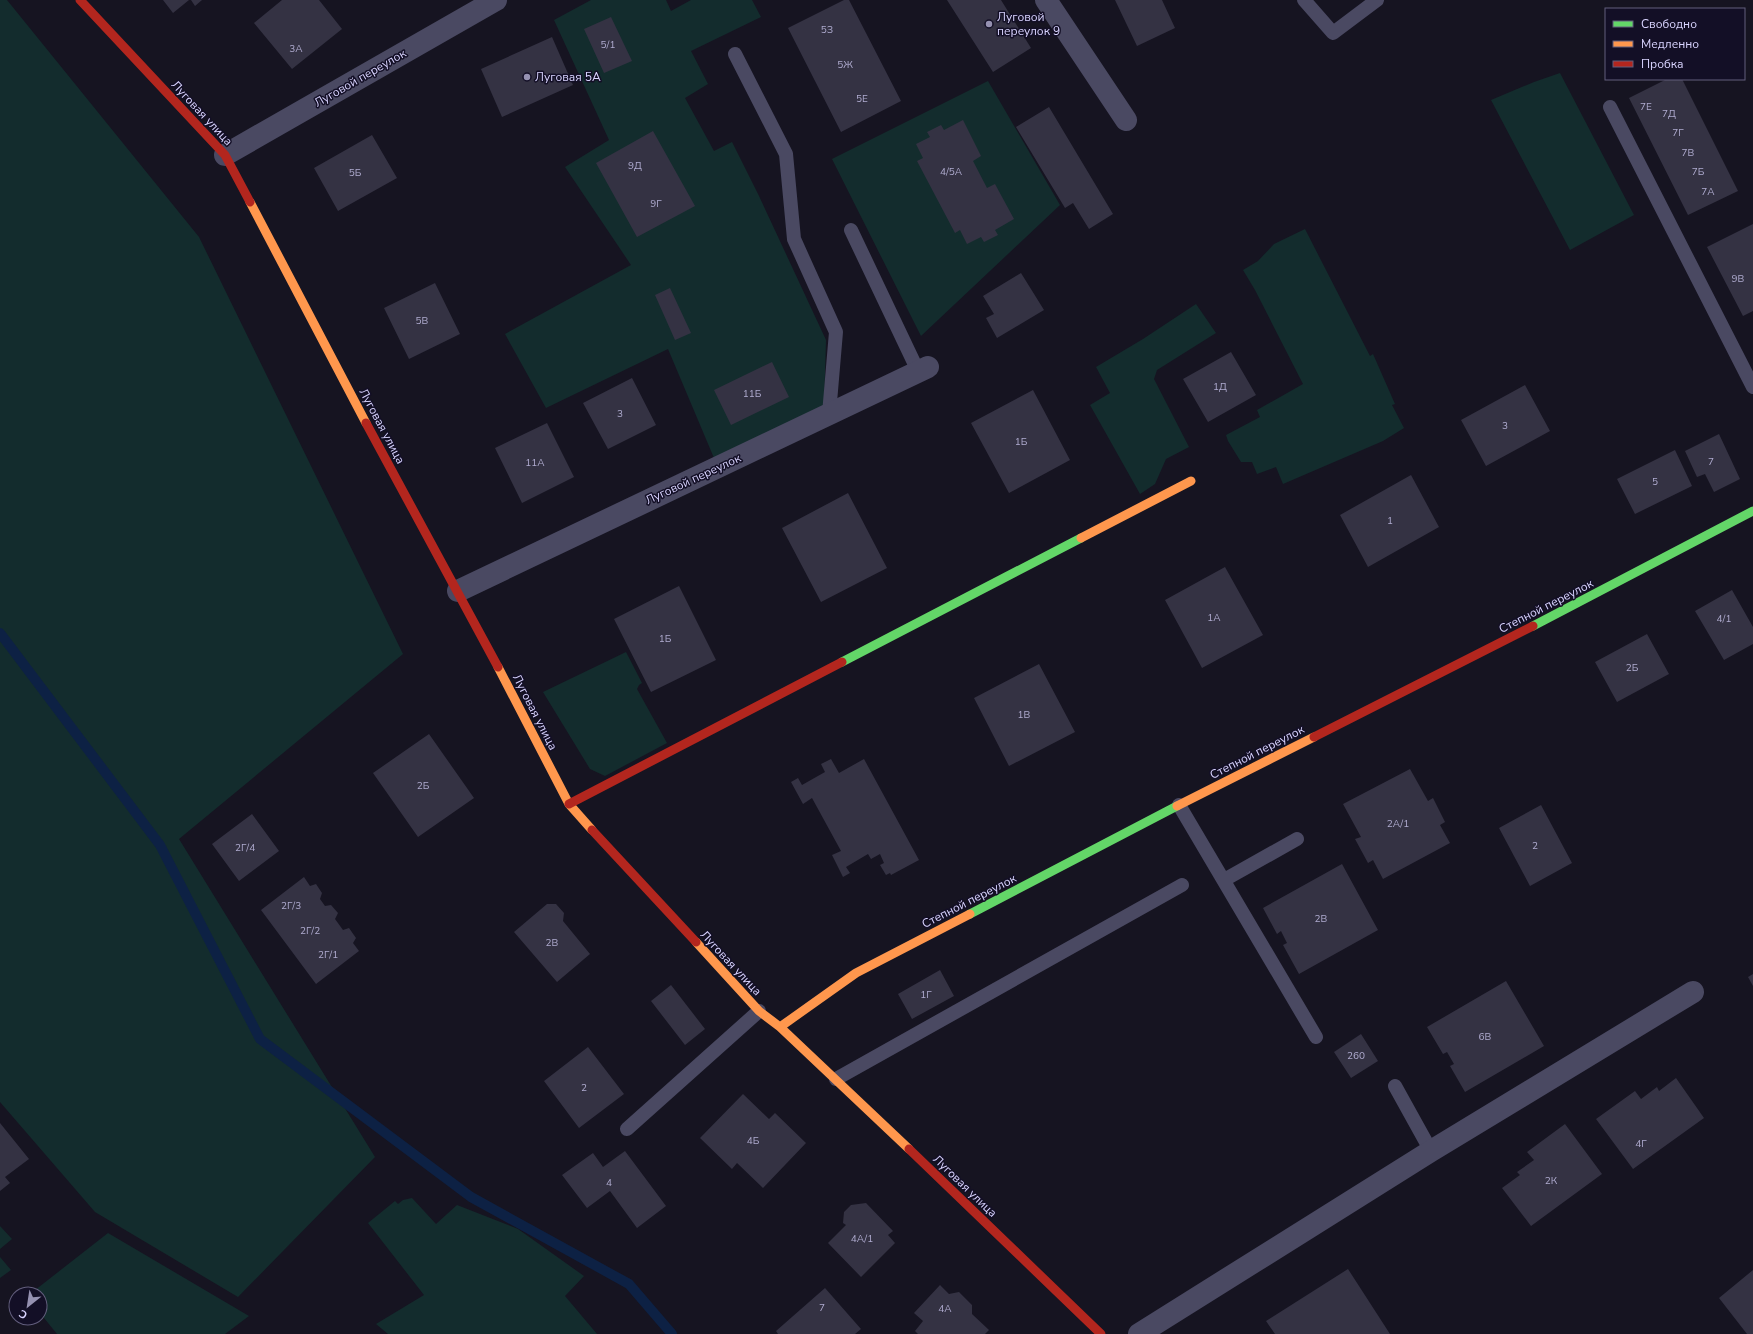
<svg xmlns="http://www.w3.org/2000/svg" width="1753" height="1334" viewBox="0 0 1753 1334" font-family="'Nunito Sans',sans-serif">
<rect width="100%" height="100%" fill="#161421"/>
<!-- green -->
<path fill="#132c2d" d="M0,0H7L199,237L403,654L179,839L375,1157L238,1297L95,1212L0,1102Z
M591,0H666L671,11L691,0H752L761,17L691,51L708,84L685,98L714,151L732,142L759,196L826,340L824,407L714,458L668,349L546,408L505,334L631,265L565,167L609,140L554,20Z
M1560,73L1634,215L1570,250L1491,100L1534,82Z
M988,81L1060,205L921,336L832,159Z
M1305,229L1370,356L1373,354L1395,404L1392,405L1404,428L1383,441L1283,484L1276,467L1257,474L1252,462H1241L1228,441L1226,435L1260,417L1257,410L1303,384L1255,290L1243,270L1258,261L1274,244Z
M1196,304L1216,333L1157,370L1154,379L1189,447L1166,459L1155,484L1140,494L1090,405L1110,393L1096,367L1143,339Z
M626,652L642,683L639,685L637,689L667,743L605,776L590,769L543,692Z
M412,1198L436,1224L457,1205L518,1229L584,1276L565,1296L597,1334H388L376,1324L424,1295L368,1223L395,1201L398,1204L403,1200Z
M0,1226L12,1239L0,1249Z
M108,1233L249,1316L225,1334H57L40,1313V1294H30Z
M0,1257L11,1270L0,1278Z"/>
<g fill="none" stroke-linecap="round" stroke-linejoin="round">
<!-- stream -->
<path stroke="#0d2144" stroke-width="10" d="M0,633L160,845L260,1039L471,1197L629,1284L672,1334"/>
</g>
<!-- building -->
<path fill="#343243" d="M163,0H189L173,13Z
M191,0H202L195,6Z
M282,0H319L342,29L292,69L254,23Z
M844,0H849L901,101L841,132L788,28Z
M947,0H1001L1031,48L993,72Z
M1115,0H1162L1175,28L1137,46Z
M611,17L632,61L604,73L584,29Z
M552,37L573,85L502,117L481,69Z
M1667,79H1682L1738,191L1688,215L1629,98Z
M1049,107L1113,214L1089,229L1073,203L1065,208L1016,127Z
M963,120L981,156L973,161L987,188L995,184L1014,219L995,230L998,235L984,242L981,237L967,244L960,230L955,233L917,161L923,158L916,144L930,137L927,132L941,125L944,130Z
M653,131L695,206L637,237L596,163Z
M372,135L397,178L338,211L314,168Z
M1753,224V311L1743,316L1707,247Z
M1021,273L1044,310L997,338L986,318L994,314L983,296Z
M435,283L460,334L409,359L384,308Z
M670,288L691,333L675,340L655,295Z
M1231,352L1256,395L1208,422L1183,379Z
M772,362L789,397L731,425L714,390Z
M632,378L656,425L608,449L583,403Z
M1525,385L1550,431L1486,466L1461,420Z
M1033,390L1070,460L1009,493L971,423Z
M547,423L574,477L522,503L495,448Z
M1719,434L1740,479L1714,492L1705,474L1697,477L1685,451Z
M1675,450L1692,486L1635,514L1617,479Z
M1411,475L1439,527L1368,567L1340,515Z
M848,493L887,568L821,602L782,528Z
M1225,567L1263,635L1202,668L1165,600Z
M679,586L716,660L651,692L614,619Z
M1732,590L1753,627V644L1724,660L1695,611Z
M1647,634L1669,674L1617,702L1595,662Z
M1039,664L1075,732L1009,766L974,698Z
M429,734L474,798L418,837L373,773Z
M831,759L839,773L864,759L919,860L891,875L890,873L886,875L880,865L884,863L880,854L871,859L868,854L846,867L850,873L843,877L832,855L841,851L812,798L803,804L791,782L798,778L802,785L825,772L821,764Z
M1410,769L1428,801L1433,798L1445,822L1440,825L1450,843L1383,879L1373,860L1368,863L1355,839L1361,837L1343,804Z
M1541,805L1572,863L1530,886L1499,828Z
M252,814L279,851L239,881L212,844Z
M1342,864L1378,930L1299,974L1283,945L1287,943L1281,931L1277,934L1263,908Z
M304,877L310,886L316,884L322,893L320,899L325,906L331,905L338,913L335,919L343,930L349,928L356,938L353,943L359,951L316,984L261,910Z
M547,904H556L564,913L563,921L590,954L557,982L514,932Z
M940,970L954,996L912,1019L898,994Z
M1753,974V986L1748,977Z
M1506,981L1544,1046L1465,1092L1450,1066L1454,1064L1447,1052L1443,1054L1427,1027Z
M671,985L705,1029L685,1045L651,1001Z
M1361,1034L1378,1061L1351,1078L1334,1052Z
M588,1047L624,1094L579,1128L544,1081Z
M1676,1078L1704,1118L1633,1169L1596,1119L1635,1091L1641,1099L1657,1087L1659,1091Z
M743,1094L769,1119L775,1113L806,1143L763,1188L737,1163L732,1169L700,1138Z
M0,1123L29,1159L5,1177L10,1183L0,1191Z
M1565,1124L1602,1174L1531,1226L1502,1188L1520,1175L1517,1172L1534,1160L1527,1152Z
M625,1151L666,1206L637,1228L610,1191L587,1208L562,1175L593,1153L603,1167Z
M866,1203L893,1231L888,1235L895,1243L861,1277L828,1243L846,1225L843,1223L844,1212L851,1205Z
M1348,1269L1390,1334H1275L1266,1321Z
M1753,1270V1334H1747L1719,1298Z
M940,1285L949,1294L959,1292L972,1305V1314L989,1330L985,1334H918L915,1331L923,1321L914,1313Z
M825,1288L861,1329L855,1334H778L776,1331Z"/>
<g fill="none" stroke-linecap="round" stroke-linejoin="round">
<!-- lane -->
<path stroke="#4a4962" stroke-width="14" d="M1304,0L1333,33L1377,0
M735,54L786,154L794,239L836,332L829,414
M1610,107L1753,387
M851,230L918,371
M1179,805L1316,1037
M1224,880L1297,839
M836,1079L1182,885
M1395,1086L1431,1151
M627,1129L759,1011"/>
<!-- street -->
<path stroke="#4a4962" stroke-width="22" d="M1046,0L1126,120
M225,155L496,0
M458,591L928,367
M1139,1334L1431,1151L1693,992"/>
<!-- fast -->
<path stroke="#63d668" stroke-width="9" d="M1533,626L1753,511
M842,662L1081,538
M970,914L1177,806"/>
<!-- slow -->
<path stroke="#ff974d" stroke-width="9" d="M250,202L366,423
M1081,538L1191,481
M498,667L569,804L592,830
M1177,806L1314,737
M696,942L759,1011L780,1027L909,1149
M780,1027L856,973L970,914"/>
<!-- jam -->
<path stroke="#b3261e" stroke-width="9" d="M80,0L225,155L250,202
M366,423L498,667
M1314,737L1533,626
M569,804L842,662
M592,830L696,942
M909,1149L1101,1334"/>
</g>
<!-- markers -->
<g fill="#9591b1" stroke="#130f26" stroke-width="1.5">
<circle cx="989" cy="24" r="4"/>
<circle cx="527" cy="77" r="4"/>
</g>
<g text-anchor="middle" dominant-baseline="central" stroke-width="3" stroke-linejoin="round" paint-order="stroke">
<!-- number labels -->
<g font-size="10" fill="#b0acd0">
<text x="827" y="30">5З</text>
<text x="608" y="45">5/1</text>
<text x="296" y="49">3А</text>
<text x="845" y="65">5Ж</text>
<text x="862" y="99">5Е</text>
<text x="1646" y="107">7Е</text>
<text x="1669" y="114">7Д</text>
<text x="1678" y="133">7Г</text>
<text x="1688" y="153">7В</text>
<text x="635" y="166">9Д</text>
<text x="951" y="172">4/5А</text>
<text x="1698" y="172">7Б</text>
<text x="355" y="173">5Б</text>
<text x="1708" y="192">7А</text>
<text x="656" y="204">9Г</text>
<text x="1738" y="279">9В</text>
<text x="422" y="321">5В</text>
<text x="1220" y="387">1Д</text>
<text x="752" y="394">11Б</text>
<text x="620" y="414">3</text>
<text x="1505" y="426">3</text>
<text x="1021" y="442">1Б</text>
<text x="1711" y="462">7</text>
<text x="535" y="463">11А</text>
<text x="1655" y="482">5</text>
<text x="1390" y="521">1</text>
<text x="1214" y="618">1А</text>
<text x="1724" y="619">4/1</text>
<text x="665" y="639">1Б</text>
<text x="1632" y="668">2Б</text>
<text x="1024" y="715">1В</text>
<text x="423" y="786">2Б</text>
<text x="1398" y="824">2А/1</text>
<text x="1535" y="846">2</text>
<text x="245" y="848">2Г/4</text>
<text x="291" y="906">2Г/3</text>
<text x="1321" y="919">2В</text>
<text x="310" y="931">2Г/2</text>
<text x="552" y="943">2В</text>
<text x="328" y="955">2Г/1</text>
<text x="926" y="995">1Г</text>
<text x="1485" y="1037">6В</text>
<text x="1356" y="1056">260</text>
<text x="584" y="1088">2</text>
<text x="753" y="1141">4Б</text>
<text x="1641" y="1144">4Г</text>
<text x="1551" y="1181">2К</text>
<text x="609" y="1183">4</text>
<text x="862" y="1239">4А/1</text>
<text x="822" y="1308">7</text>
<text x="945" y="1309">4А</text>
</g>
<!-- poi labels -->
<g font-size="12" fill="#d9d4ff" stroke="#130f26" text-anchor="start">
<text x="997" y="17">Луговой<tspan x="997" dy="14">переулок 9</tspan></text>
<text x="535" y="77">Луговая 5А</text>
</g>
<!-- street labels -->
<g font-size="12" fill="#d9d4ff" stroke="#130f26">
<text transform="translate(360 78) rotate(-30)">Луговой переулок</text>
<text transform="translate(202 113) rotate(47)">Луговая улица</text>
<text transform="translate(382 426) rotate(62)">Луговая улица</text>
<text transform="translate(693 479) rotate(-25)">Луговой переулок</text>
<text transform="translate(1546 606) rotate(-27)">Степной переулок</text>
<text transform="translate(535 712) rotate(63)">Луговая улица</text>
<text transform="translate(1257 752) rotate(-27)">Степной переулок</text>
<text transform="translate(969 901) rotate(-27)">Степной переулок</text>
<text transform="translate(731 963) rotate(47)">Луговая улица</text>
<text transform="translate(965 1186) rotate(44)">Луговая улица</text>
</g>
</g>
<!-- legend -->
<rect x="1605" y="8" width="140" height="72" fill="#130f26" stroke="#625e7d"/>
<rect x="1613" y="21" width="20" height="6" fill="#63d668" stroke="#625e7d"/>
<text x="1641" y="28" font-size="12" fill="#d9d4ff">Свободно</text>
<rect x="1613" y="41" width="20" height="6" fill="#ff974d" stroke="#625e7d"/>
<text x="1641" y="48" font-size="12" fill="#d9d4ff">Медленно</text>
<rect x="1613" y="61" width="20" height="6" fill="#b3261e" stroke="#625e7d"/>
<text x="1641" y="68" font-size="12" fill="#d9d4ff">Пробка</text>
<!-- north arrow -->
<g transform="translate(28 1306) rotate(210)"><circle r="19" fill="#130f26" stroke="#625e7d"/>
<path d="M0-3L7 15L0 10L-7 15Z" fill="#9591b1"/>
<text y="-6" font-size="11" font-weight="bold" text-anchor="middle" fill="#d9d4ff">С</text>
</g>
</svg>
